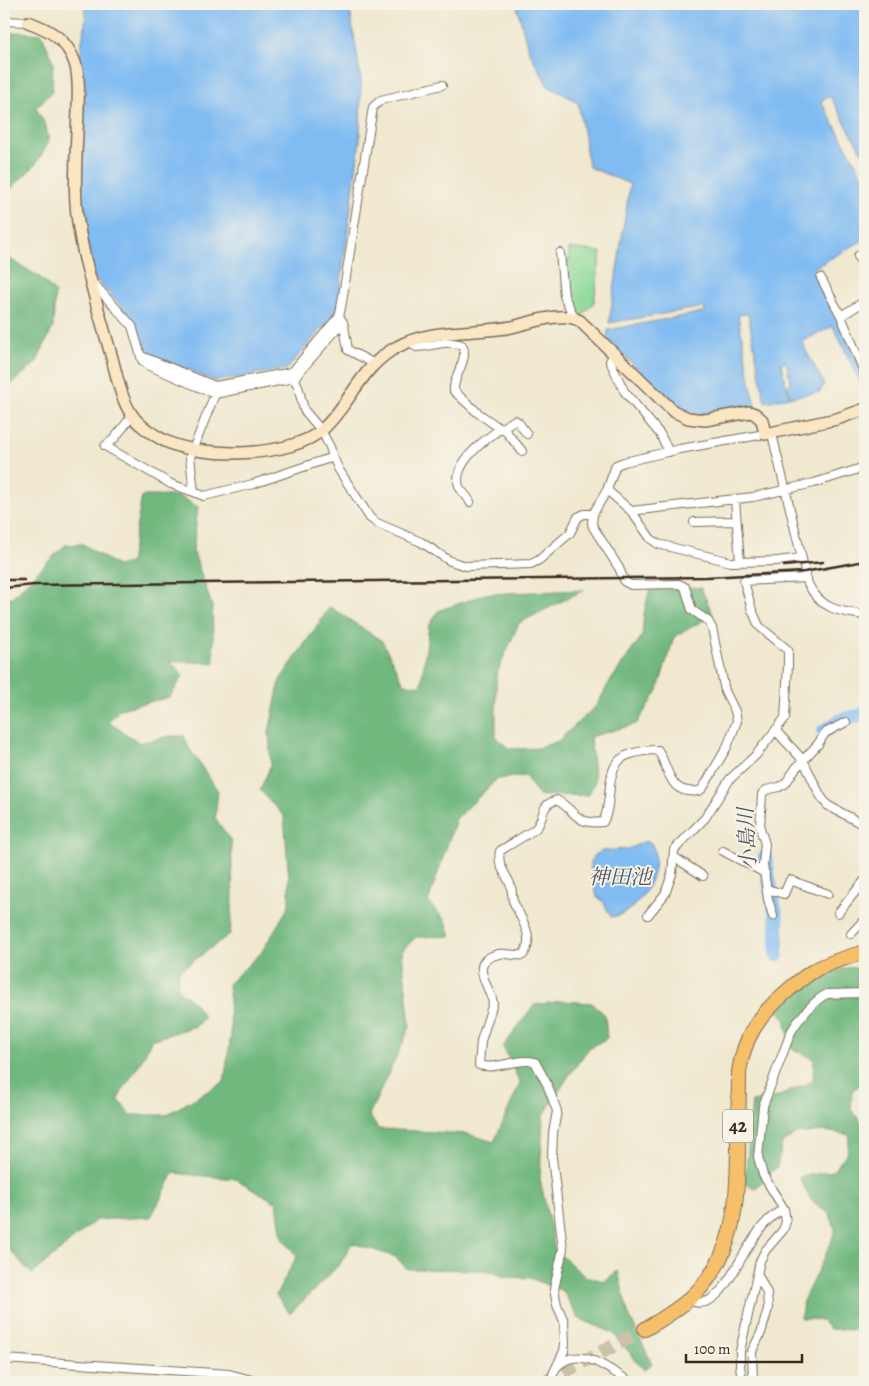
<svg xmlns="http://www.w3.org/2000/svg" width="869" height="1386" viewBox="0 0 869 1386" font-family="Alegreya,'Noto Serif JP',serif">
<rect width="100%" height="100%" fill="#f7f3e8"/>
<filter id="ink" filterUnits="userSpaceOnUse"><feTurbulence type="fractalNoise" baseFrequency=".02" numOctaves="2"/><feDisplacementMap in="SourceGraphic" scale="10" xChannelSelector="R" yChannelSelector="G"/><feConvolveMatrix kernelMatrix="1 2 1 2 8 2 1 2 1" color-interpolation-filters="sRGB"/></filter>
<filter id="wash" filterUnits="userSpaceOnUse"><feTurbulence type="fractalNoise" baseFrequency=".0096" numOctaves="4" result="noise"/><feDisplacementMap in="SourceGraphic" scale="20" xChannelSelector="R" yChannelSelector="G"/><feGaussianBlur stdDeviation="1.12" result="paint"/><feColorMatrix in="noise" values="0 0 0 0 0 0 0 0 0 0 0 0 0 0 0 0 0 1.4 0 .05"/><feComposite in="paint" operator="in"/></filter>
<g filter="url(#wash)">
<rect width="100%" height="100%" fill="#f0e8cf"/>
<!-- green -->
<path fill="#8cd896" stroke="#64815a" d="M569,248L601,252L594,302L591,306L580,318C564,302 564,282 563,261L569,260Z"/>
<!-- forest -->
<path fill="#71b87f" stroke="#56714e" d="M20,32L42,34L53,62L52,91L36,108L46,126L49,142L35,165L4,196V34Z
M4,255L41,278L55,292L53,327L36,363L4,390Z
M142,496H178L198,507L193,550L212,606L214,663L171,661L183,676L170,697L120,709L108,722L140,743L170,736H184L189,748L218,791L215,818L231,841L233,898L230,934L179,971L177,989L194,1003L204,1017L196,1026L151,1040C144,1061 128,1079 118,1099L131,1115H166L224,1082L231,1036L228,984L261,953L289,906V879L284,816L260,790L271,765L269,733L280,680L330,607L382,641L404,684L421,686L429,626L438,611L486,594L584,590L519,623L496,675V736L509,749L539,748L558,741L597,705L609,683L642,636L644,613L651,584L701,588L713,615L674,637L657,692L636,724L590,737L595,782L589,795L539,796L525,776L497,779L456,819L428,902L446,921L451,936L416,937L402,951L410,1027L369,1115L378,1129L468,1134L494,1142L520,1083L503,1047L534,1005L562,1001L592,1003L605,1015L607,1038L589,1048L570,1074L543,1116L540,1179L555,1250L584,1276L604,1281L618,1271L628,1313L652,1364L644,1370L613,1333L578,1318L563,1291L530,1278L505,1277L486,1270L407,1269L396,1257L352,1243L340,1264L290,1314L276,1295L297,1256L282,1238L277,1203L236,1179L174,1173L151,1217L96,1220L32,1274L6,1246L4,1248V600L12,597L65,545L83,544L117,566L130,563Z
M852,967L865,973V1081L852,1091L851,1109L863,1125H865V1327L855,1330L830,1329L821,1320L801,1318L803,1301L831,1243L835,1229L830,1214L811,1200L799,1177L833,1171L847,1153L850,1135L824,1131L796,1134L782,1143L777,1167L755,1189L745,1182L752,1102L777,1097L813,1081L814,1059L791,1048L785,1019L777,1010C796,989 824,972 852,967Z"/>
<!-- water -->
<path fill="#80bbf2" stroke="#5e7288" d="M85,4H349L361,79L360,141L343,266L338,310L287,369L215,381L157,358L144,349L136,322L95,279L81,216L80,190L83,121L80,54L86,18Z
M514,4H865V158L830,96L821,101L865,180V239L814,268L865,377V392L833,326L803,341L805,349L824,384L820,392L790,397L788,385L791,384L786,362L781,363L789,397L765,402L748,314L738,315L755,407L717,414L700,415L678,408L607,339L608,330L705,312L704,307L609,323L630,184L589,167L578,102L548,86L528,49L517,7Z
M646,841L652,844C663,870 640,914 611,917L604,903L597,896L592,881L590,862L594,856L602,851L628,849Z"/>
<g fill="none" stroke-linecap="round" stroke-linejoin="round">
<!-- river -->
<path stroke="#80bbf2" stroke-width="14" d="M824,731L843,719L863,715L865,713
M765,857L777,921V955"/>
</g>
</g>
<g filter="url(#ink)">
<g fill="none" stroke-linecap="round" stroke-linejoin="round">
<!-- highway-tunnel -->
<path stroke="#ccc2ac" stroke-width="14" stroke-dasharray="14 7" stroke-linecap="butt" d="M545,1382L645,1329"/>
<defs>
<path id="street" d="M4,21L28,22
M560,253L564,296L574,317
M858,256L865,270
M821,278L841,316L865,374
M91,285H95L132,326L142,360L147,365L215,394L294,378
M841,316L865,301
M341,319L344,326L348,350L373,363
M343,322L294,378L298,386L304,410L321,430L330,447L333,457L339,470L370,518L377,523L421,542L450,561L466,566L531,564L539,560L570,533L578,517L584,514H593L607,490L616,465L624,462L680,449L765,434
M410,341L416,347C431,347 448,339 462,345C470,360 452,376 454,391L478,413L501,429
M614,355L610,361L624,391L660,434L669,452
M141,356L215,386L292,372L339,316L341,308L373,107L381,100L442,85
M132,416L114,439L105,446L171,484L194,492L190,457L215,394
M503,428L522,451
M772,434L808,584C821,609 839,612 865,615
M607,490L631,511L651,539L658,544L731,562L777,561L801,558
M194,492L204,496L253,484L333,457
M735,500L740,562
M470,502C468,496 461,492 459,486C451,460 497,430 515,420L518,422L527,434
M631,511L753,497L814,483L865,467
M694,522L736,521
M776,731L803,760L820,795L827,805L862,824H865
M723,851L765,873
M674,857L703,876
M767,889L784,894L790,880L828,894
M838,913L865,880
M648,915L665,894L672,874L674,850L705,818L730,779L756,755L785,718L788,665V650L759,626L752,610L744,581L805,578
M773,916L768,899L763,864L765,844L760,828L762,794L766,790L779,787L785,784L796,768L818,744L825,733L846,722
M851,934L865,919
M689,1299C716,1317 736,1265 747,1249C757,1233 767,1217 784,1209
M4,1359L229,1374L259,1382
M558,1366C580,1344 610,1370 630,1382
M552,1382L553,1374L564,1351L565,1344L564,1321L557,1305L554,1289L563,1249L552,1157L553,1133L557,1111L547,1084L535,1062C517,1057 497,1071 479,1065L481,1041L493,1003C490,986 466,961 499,954C506,953 515,956 523,955C536,938 521,919 514,903C511,898 513,890 510,884C505,871 497,866 500,851C507,846 534,831 537,827C546,815 539,805 557,800C576,811 575,825 603,822C615,801 601,762 631,754C640,751 648,750 658,750C670,770 668,795 699,791L703,788L727,747L737,721L735,711L725,691L712,628L708,621L692,610L685,587L679,584L631,585L625,582L619,568L593,527L592,523L593,514
M742,1382L740,1365V1351L760,1261L765,1251L783,1230L786,1222L784,1209L763,1175L758,1157L763,1106L791,1032C797,1021 815,999 827,994L865,993
M753,1382L752,1351L761,1333L768,1309L767,1293L758,1275"/>
<path id="secondary" d="M28,22C51,30 67,40 75,63C80,78 78,95 78,110C77,141 74,173 76,203C77,222 81,241 85,259C93,292 102,325 112,358C117,377 121,399 132,415C139,426 154,435 165,441C202,459 292,458 323,429C351,403 362,365 397,347C432,328 474,334 512,327C530,323 563,310 580,321L673,411L688,418L705,420L750,412L755,414L762,420L765,434L837,419L865,409"/>
<path id="highway" d="M645,1329C663,1319 680,1308 695,1294C735,1254 737,1204 738,1152C738,1125 739,1099 739,1072C744,1037 758,1017 784,994C794,985 803,977 815,970C830,962 848,957 865,952"/>
</defs>
<!-- street casing -->
<use href="#street" stroke="#7a6c5c" stroke-width="10"/>
<!-- secondary casing -->
<use href="#secondary" stroke="#7a6c5c" stroke-width="14"/>
<!-- highway casing -->
<use href="#highway" stroke="#7a6c5c" stroke-width="16"/>
<!-- street -->
<use href="#street" stroke="#fff" stroke-width="8"/>
<!-- secondary -->
<use href="#secondary" stroke="#fbe6c4" stroke-width="11"/>
<!-- highway -->
<use href="#highway" stroke="#f6c06b" stroke-width="14"/>
<!-- rail -->
<path stroke="#3b2a1e" stroke-width="2.5" d="M784,566L823,562
M4,580H24
M4,588L34,585L707,577L804,572L865,561"/>
</g>
</g>
<g text-anchor="middle" dominant-baseline="central" stroke-width="4" stroke-linejoin="round" paint-order="stroke">
<!-- shield labels -->
<rect fill="#f7f3e8" stroke="#73665b" stroke-width="1" x="723" y="1109.5" width="30" height="33" rx="4"/>
<g font-size="19" font-weight="bold" fill="#3b2a1e">
<text x="738" y="1126">42</text>
</g>
<!-- water labels -->
<g font-size="21" font-style="italic" fill="#50565e" stroke="#f7f3e8">
<text transform="translate(747 839) rotate(-93)">小島川</text>
<text x="620" y="877">神田池</text>
</g>
</g>
<!-- margin -->
<rect width="869" height="1386" fill="none" stroke="#f7f3e8" stroke-width="20"/>
<!-- scale -->
<path d="M686 1354v8h116v-8" fill="none" stroke="#3b2a1e" stroke-width="2.5"/>
<text x="694" y="1354" font-size="15" fill="#3b2a1e" stroke="#f7f3e8" stroke-width="4" paint-order="stroke">100 m</text>
</svg>
